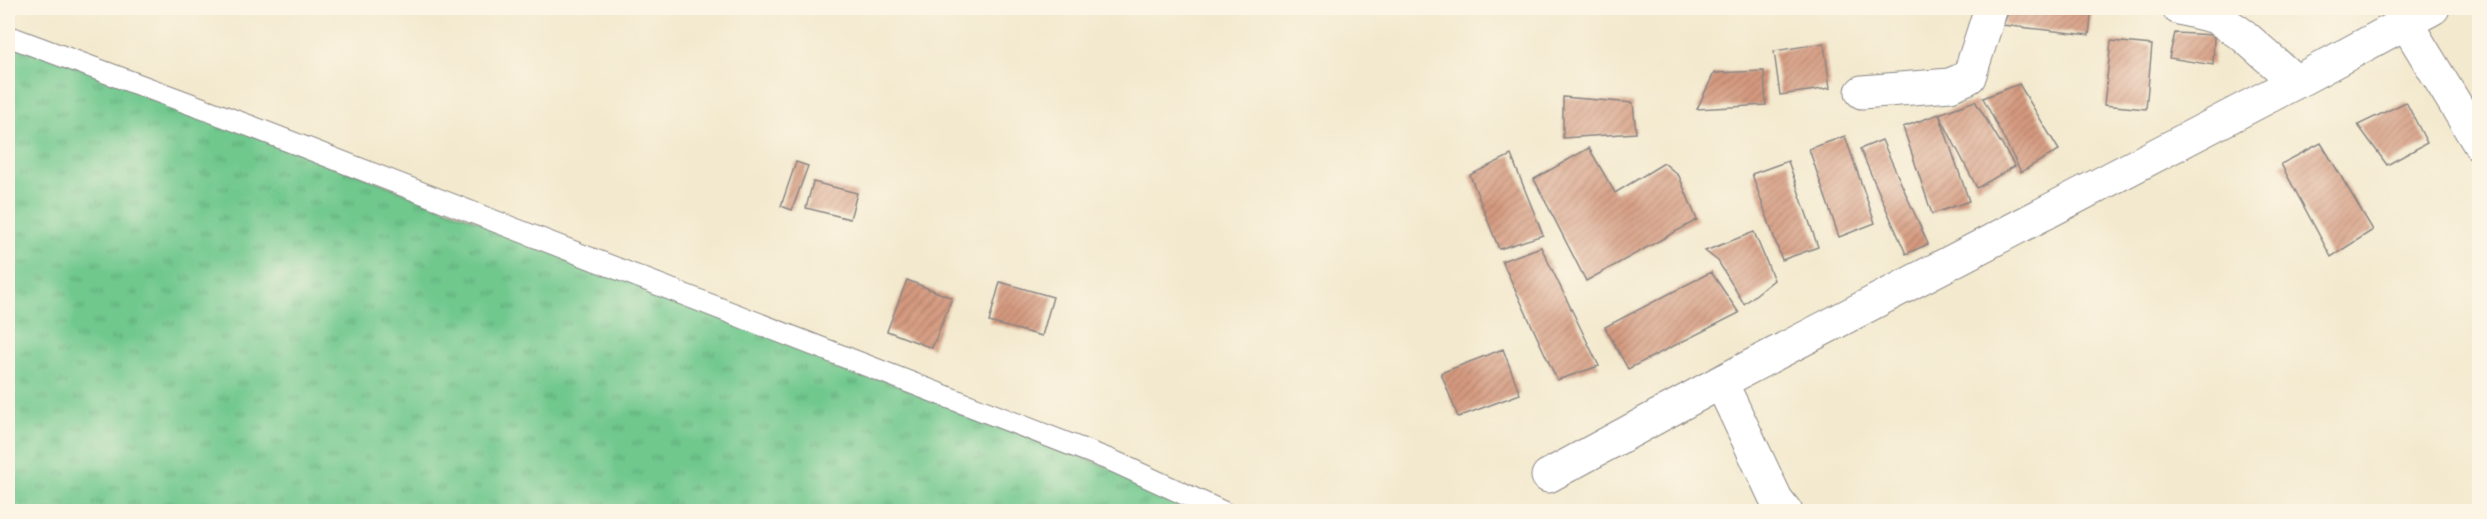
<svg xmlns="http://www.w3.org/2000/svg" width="2487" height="519" viewBox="0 0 2487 519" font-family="Caveat,sans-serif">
<defs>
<pattern id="grass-tufts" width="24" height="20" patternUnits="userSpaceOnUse" patternTransform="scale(1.5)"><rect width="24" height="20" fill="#70c88d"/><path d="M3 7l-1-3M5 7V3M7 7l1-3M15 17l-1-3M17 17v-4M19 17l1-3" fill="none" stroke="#5ca274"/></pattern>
<pattern id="building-hatch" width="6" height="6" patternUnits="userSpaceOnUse" patternTransform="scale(1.5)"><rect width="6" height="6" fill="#d59a7f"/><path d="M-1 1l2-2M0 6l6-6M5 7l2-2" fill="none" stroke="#ac7d69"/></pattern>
</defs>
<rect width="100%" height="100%" fill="#fcf5e5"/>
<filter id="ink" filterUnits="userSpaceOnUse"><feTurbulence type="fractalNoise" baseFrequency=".0167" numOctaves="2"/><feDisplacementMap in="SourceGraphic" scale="12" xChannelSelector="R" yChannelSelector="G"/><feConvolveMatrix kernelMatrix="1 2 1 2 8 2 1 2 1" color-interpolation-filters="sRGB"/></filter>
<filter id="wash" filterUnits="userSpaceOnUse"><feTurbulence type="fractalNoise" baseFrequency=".008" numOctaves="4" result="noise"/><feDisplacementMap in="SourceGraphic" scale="24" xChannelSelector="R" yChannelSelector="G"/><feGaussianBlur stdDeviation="1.35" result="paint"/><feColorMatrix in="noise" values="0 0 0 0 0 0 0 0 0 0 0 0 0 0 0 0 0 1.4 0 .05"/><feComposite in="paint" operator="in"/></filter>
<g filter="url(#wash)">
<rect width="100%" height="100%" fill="#f3e9ce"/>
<!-- grass -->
<path fill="url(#grass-tufts)" stroke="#497564" stroke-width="1.5" d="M8,37L1221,511H8Z"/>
<g id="blocks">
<!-- building -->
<path fill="url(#building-hatch)" d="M2010,8H2092L2089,35L2003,25Z
M2175,33L2214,35L2213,65L2169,58Z
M2111,41L2152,45L2146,109L2104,105Z
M1824,43L1830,88L1780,95L1774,51Z
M1764,71L1766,105L1697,109L1714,73Z
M2019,84L2059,150L2021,172L1983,98Z
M1563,97L1633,103L1636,133L1563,138Z
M1975,101L2015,166L1977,188L1939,114Z
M2406,102L2427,143L2387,165L2358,125Z
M1939,114L1969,201L1932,214L1903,127Z
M1845,136L1875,223L1839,237L1809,149Z
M1882,140L1928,244L1906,254L1860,149Z
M2321,143L2373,230L2331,257L2281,164Z
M1589,148L1615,193L1664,163L1679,176L1697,220L1586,281L1534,179Z
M1511,155L1543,235L1499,249L1470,175Z
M1788,161L1818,247L1782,260L1752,174Z
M796,162L808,166L792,210L781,206Z
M813,182L857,193L850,219L806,208Z
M1754,232L1774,280L1744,304L1718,261L1705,251Z
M1541,247L1599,366L1557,380L1502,261Z
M1711,272L1739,313L1628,369L1605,327Z
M907,280L952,298L932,348L887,331Z
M1000,282L1053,297L1042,336L989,322Z
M1503,349L1520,394L1458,417L1441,373Z"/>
</g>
</g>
<g filter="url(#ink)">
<use href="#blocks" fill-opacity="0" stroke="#8a8684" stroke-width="1.5"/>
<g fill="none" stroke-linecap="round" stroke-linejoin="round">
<defs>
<path id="lane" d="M8,36L250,126L1115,462L1223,512"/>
<path id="street" d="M2179,8L2216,17L2244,36L2296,82
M2406,23L2480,145
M1862,92L1950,85L1969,77L1991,8
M1721,382L1776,499L1786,512
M1548,476L1721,382L2296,82L2433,8"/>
</defs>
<!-- lane casing -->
<use href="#lane" stroke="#8a8684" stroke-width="23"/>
<!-- street casing -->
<use href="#street" stroke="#8a8684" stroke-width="35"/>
<!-- lane -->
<use href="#lane" stroke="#fff" stroke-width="21"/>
<!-- street -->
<use href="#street" stroke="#fff" stroke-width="33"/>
</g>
</g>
<!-- margin -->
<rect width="2487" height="519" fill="none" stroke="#fcf5e5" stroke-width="30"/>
</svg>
